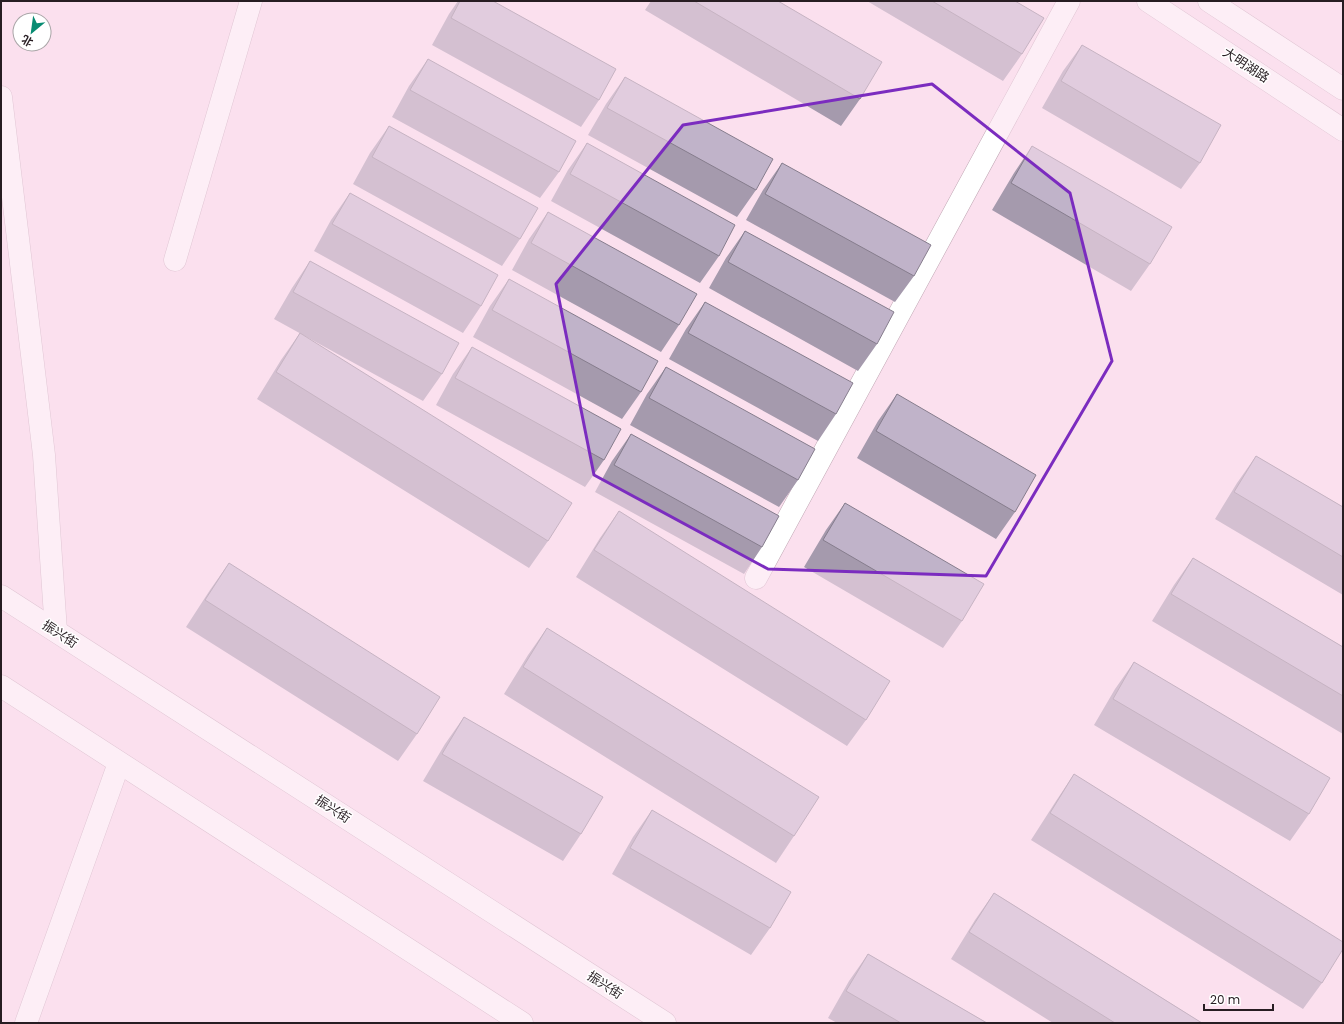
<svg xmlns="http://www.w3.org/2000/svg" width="1344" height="1024" viewBox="0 0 1344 1024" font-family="Poppins,'Noto Sans SC',sans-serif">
<rect width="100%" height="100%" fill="#fbe0ee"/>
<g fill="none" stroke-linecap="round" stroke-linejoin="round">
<defs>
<path id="minor" d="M1,97L44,455L56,631
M175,260L251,1
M756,578L1069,1
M26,1023L119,763"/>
<path id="tertiary" d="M1,596L665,1023
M1,686L522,1023"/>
<path id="trunk" d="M1148,1L1343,130
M1209,1L1343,89"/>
</defs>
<!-- minor casing -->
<use href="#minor" stroke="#c0a7b4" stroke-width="23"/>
<!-- tertiary casing -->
<use href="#tertiary" stroke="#c0a7b4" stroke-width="23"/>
<!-- trunk casing -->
<use href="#trunk" stroke="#c0a7b4" stroke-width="23"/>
<!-- minor -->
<use href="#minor" stroke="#fff" stroke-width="22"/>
<!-- tertiary -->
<use href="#tertiary" stroke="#fff" stroke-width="22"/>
<!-- trunk -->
<use href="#trunk" stroke="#fff" stroke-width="22"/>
</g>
<!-- wall -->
<path fill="#a59aad" d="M458,1H493L599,100L581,127L432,45L449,14Z
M651,1H778L860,99L841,126L645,10Z
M867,1H1015L1022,54L1003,81Z
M1082,45L1200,163L1181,189L1042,108L1063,71Z
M428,59L559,172L540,198L392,117L409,86Z
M625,77L756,190L737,217L588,135L606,104Z
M389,126L520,239L502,266L353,184L370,153Z
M587,143L719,256L700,283L551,201L568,170Z
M1032,146L1150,264L1131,291L992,210L1014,173Z
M782,163L914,276L895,302L746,220L763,190Z
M350,193L481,306L463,333L314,251L331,220Z
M548,212L679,325L661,352L512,270L529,239Z
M745,231L877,344L858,371L709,288L726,258Z
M310,261L442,374L423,401L274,319L292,288Z
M509,279L641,392L622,419L473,337L490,306Z
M705,302L836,414L818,441L669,359L686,329Z
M300,333L548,541L529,568L257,399L281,360Z
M472,347L604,460L585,487L436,405L453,374Z
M666,367L798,480L779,507L630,425L647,394Z
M897,394L1015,512L996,539L857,458L878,421Z
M631,434L762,547L744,574L595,492L612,461Z
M1256,456L1343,507V595L1215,519L1237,483Z
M845,503L962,621L943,648L804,567L826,530Z
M619,511L866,720L847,746L576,577L600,538Z
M1193,558L1343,647V734L1152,621L1174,585Z
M229,563L417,734L398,761L186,627L210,590Z
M547,628L794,836L776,863L504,694L528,655Z
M1134,662L1309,814L1290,841L1094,725L1115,689Z
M464,717L581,834L563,861L423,781L445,744Z
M1074,774L1322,983L1303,1009L1031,840L1056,801Z
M652,810L770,928L751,955L612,874L633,837Z
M994,893L1202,1023H1053L951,959L975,920Z
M868,954L987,1023H837L828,1018L849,981Z"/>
<!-- building -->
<path fill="#c0b3c9" stroke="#867d8d" d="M460,1H493L616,69L599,100L451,18Z
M694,1H778L882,62L860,99Z
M932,1H1015L1044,18L1022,54Z
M1082,45L1221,125L1200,163L1061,81Z
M428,59L576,141L559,172L410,90Z
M625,77L773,159L756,190L607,108Z
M389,126L538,208L520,239L372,157Z
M587,143L735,225L719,256L570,174Z
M1032,146L1172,227L1150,264L1011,183Z
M782,163L931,245L914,276L765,194Z
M350,193L498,275L481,306L332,224Z
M548,212L697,294L679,325L531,243Z
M745,231L894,312L877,344L728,262Z
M310,261L459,343L442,374L293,292Z
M509,279L658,361L641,392L492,310Z
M705,302L853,383L836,414L688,333Z
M300,333L572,503L548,541L276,372Z
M472,347L621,429L604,460L455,378Z
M666,367L815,449L798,480L649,398Z
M897,394L1036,475L1015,512L876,431Z
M631,434L779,516L762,547L614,465Z
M1256,456L1343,507V557L1234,492Z
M845,503L984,584L962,621L823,540Z
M619,511L890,681L866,720L594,550Z
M1193,558L1343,647V696L1171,594Z
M229,563L440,697L417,734L205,600Z
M547,628L819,797L794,836L523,667Z
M1134,662L1330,778L1309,814L1113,699Z
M464,717L603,797L581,834L442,754Z
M1074,774L1343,942V949L1322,983L1050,813Z
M652,810L791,892L770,928L630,848Z
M994,893L1202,1023H1115L969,932Z
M868,954L987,1023H901L846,991Z"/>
<!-- marked area -->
<path d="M0 0H1344V1024H0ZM932,84L1070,193L1112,361L986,576L768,569L594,475L556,284L683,125Z" fill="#fbe0ee" fill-opacity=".55" fill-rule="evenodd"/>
<path fill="none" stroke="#7b2cbf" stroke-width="3" stroke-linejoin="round" d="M932,84L1070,193L1112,361L986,576L768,569L594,475L556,284L683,125Z"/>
<g text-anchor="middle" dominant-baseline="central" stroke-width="3" stroke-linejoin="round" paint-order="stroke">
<!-- street labels -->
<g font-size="13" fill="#271d22" stroke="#fff">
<text transform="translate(1246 65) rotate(33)">大明湖路</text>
<text transform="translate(60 634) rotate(33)">振兴街</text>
<text transform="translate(333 809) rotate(33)">振兴街</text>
<text transform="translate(605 985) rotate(33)">振兴街</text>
</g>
</g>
<!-- border -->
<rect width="1344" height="1024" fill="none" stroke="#271d22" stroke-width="4"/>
<!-- north arrow -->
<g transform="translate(32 32) rotate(209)"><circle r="19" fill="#ffffff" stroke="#a9a5a7"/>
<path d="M0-3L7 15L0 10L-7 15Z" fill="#088c72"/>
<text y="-6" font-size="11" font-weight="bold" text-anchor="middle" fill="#271d22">北</text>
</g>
<!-- scale -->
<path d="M1204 1004v6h69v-6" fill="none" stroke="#271d22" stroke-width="2"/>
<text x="1210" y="1004" font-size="12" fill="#271d22" stroke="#ffffff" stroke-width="3" paint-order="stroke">20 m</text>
</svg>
